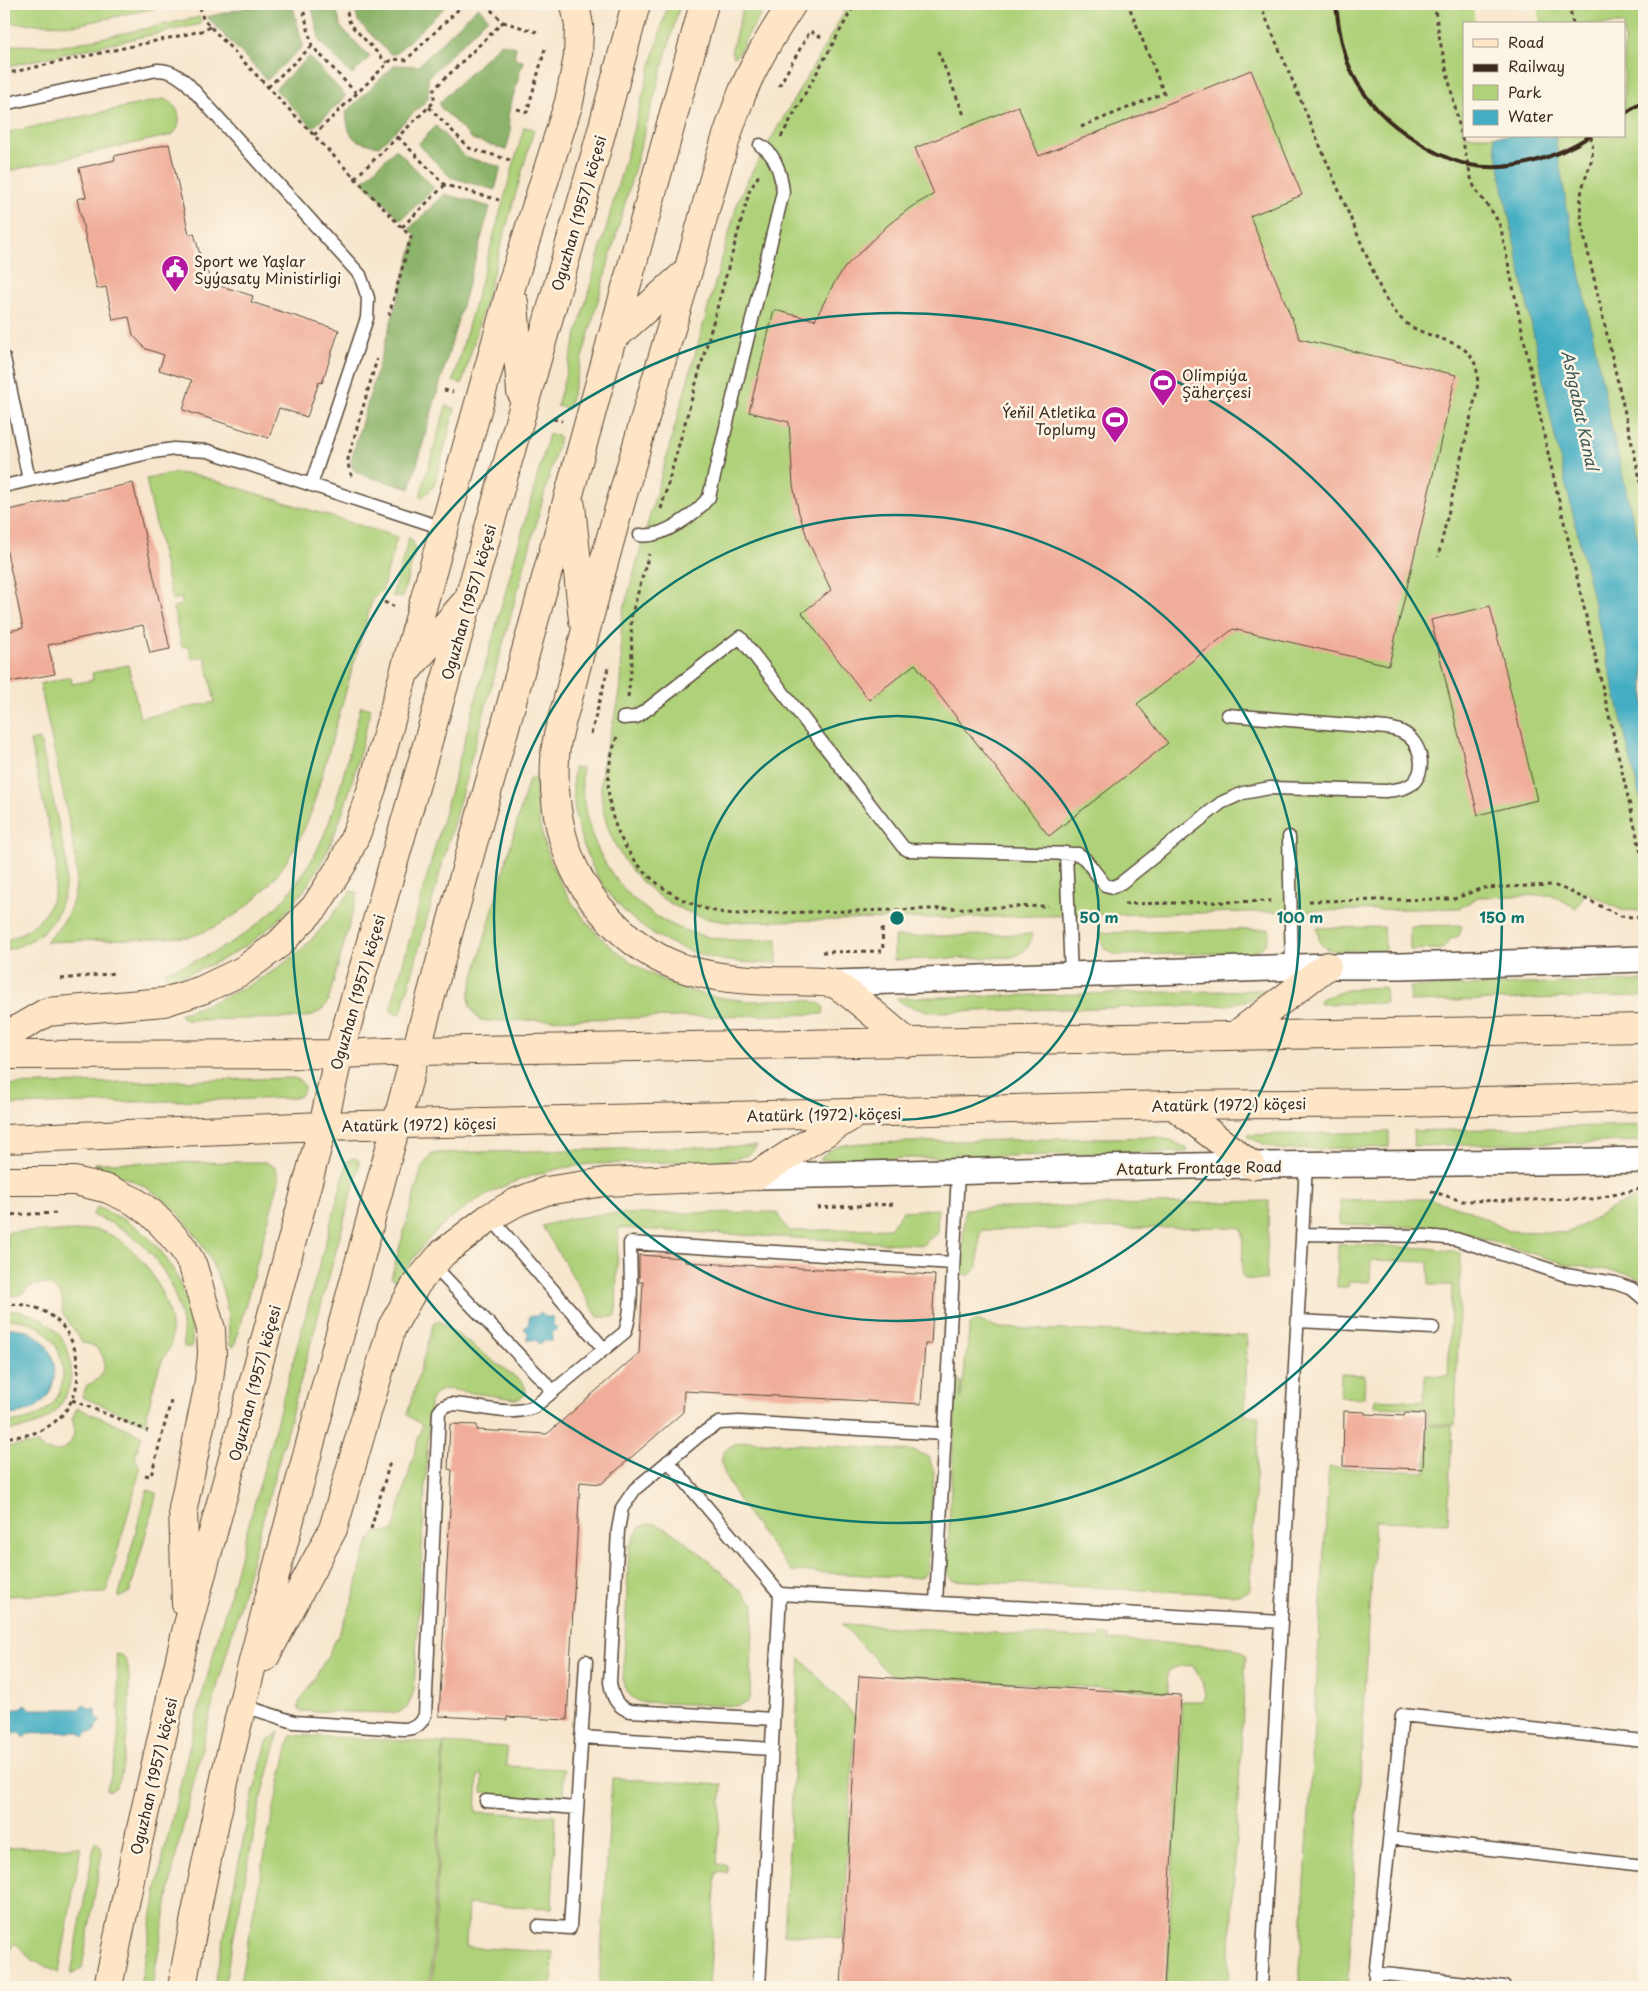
<svg xmlns="http://www.w3.org/2000/svg" width="1648" height="1991" viewBox="0 0 1648 1991" font-family="'Playpen Sans',sans-serif">
<rect width="100%" height="100%" fill="#fcf5e5"/>
<filter id="ink" filterUnits="userSpaceOnUse"><feTurbulence type="fractalNoise" baseFrequency=".02" numOctaves="2"/><feDisplacementMap in="SourceGraphic" scale="10" xChannelSelector="R" yChannelSelector="G"/><feConvolveMatrix kernelMatrix="1 2 1 2 8 2 1 2 1" color-interpolation-filters="sRGB"/></filter>
<filter id="wash" filterUnits="userSpaceOnUse"><feTurbulence type="fractalNoise" baseFrequency=".0096" numOctaves="4" result="noise"/><feDisplacementMap in="SourceGraphic" scale="20" xChannelSelector="R" yChannelSelector="G"/><feGaussianBlur stdDeviation="1.12" result="paint"/><feColorMatrix in="noise" values="0 0 0 0 0 0 0 0 0 0 0 0 0 0 0 0 0 1.4 0 .05"/><feComposite in="paint" operator="in"/></filter>
<g filter="url(#wash)">
<rect width="100%" height="100%" fill="#f7e6cd"/>
<!-- green -->
<path fill="#afd179" stroke="#757e4c" fill-rule="evenodd" d="M4,4H175L76,25L4,23Z
M668,4H680L568,409L557,406Z
M744,4H768L746,38L739,53L734,57L731,52Z
M849,4H1644V911L1621,910L1586,892L1576,908L1552,895L1478,897L1460,908L728,922C655,915 597,852 601,777C603,748 616,721 620,692C624,665 618,639 623,612L738,201L748,179ZM1464,24H1624V136H1464Z
M200,17L201,24L4,67V45L63,46Z
M164,99C179,103 185,125 172,135L8,171L4,170V133Z
M524,127L534,129L462,384L453,381Z
M4,406C8,425 17,447 4,464Z
M446,406L455,409L434,486L423,497L420,496Z
M549,434L560,437L402,1010L399,1014H395L391,1011V1007Z
M174,473L197,475L397,537L382,590L372,600L311,813C288,871 251,917 190,937L45,942C80,912 80,878 72,836L40,684L71,677L72,684L93,680L92,673L128,665L140,718L215,702L205,656L192,659L189,646L182,647L173,607L182,605L181,598L172,600L146,479Z
M409,537L413,542L415,551L402,598L392,596Z
M361,706L371,709C359,753 350,799 332,840C301,914 244,959 168,980L165,971C237,951 295,904 324,835C341,794 349,749 361,706Z
M40,739L66,859C69,906 52,939 4,951V941C44,927 59,903 56,860L30,741Z
M574,767L582,768C579,846 626,918 704,936C728,942 752,940 777,939V963C754,963 731,963 709,957C687,951 662,941 643,927C594,892 567,826 574,767Z
M532,777L536,779V782C535,888 613,978 716,997C728,999 739,1000 751,1001C766,1001 816,994 824,1008L823,1014L488,1021L479,1020L470,1006L469,995L529,779Z
M351,891L358,893L328,1001C322,1013 312,1016 300,1018L185,1020L179,1014C225,999 272,978 307,944C323,928 337,909 351,891Z
M1462,925L1459,936L1450,939L1443,949L1410,950V926Z
M1384,927L1385,951H1334L1325,948L1320,943L1317,928Z
M1270,929C1268,944 1263,950 1248,953L1116,955L1105,949L1098,933Z
M1032,934C1030,948 1024,953 1012,957L894,960V937Z
M1644,981V996L1410,1002V987Z
M1385,987L1386,1003L1319,1004L1320,999L1350,989Z
M1269,990L1249,1000L1227,1005L935,1012C922,1010 904,1007 896,998Z
M294,1078C307,1082 307,1094 295,1098L4,1105V1085Z
M1644,1125V1141L1414,1146L1413,1131Z
M1389,1132V1147L1284,1150L1271,1147L1248,1137V1135Z
M1154,1137L1170,1140L1187,1148V1152L820,1160C828,1145 849,1144 864,1143Z
M757,1146L749,1155L723,1161L591,1164C529,1170 467,1195 425,1243C415,1255 407,1268 398,1281L391,1278L422,1167L431,1155L438,1153Z
M355,1158L359,1161V1166L210,1714L175,1860L152,1987H140L163,1857L198,1711L347,1163L350,1159Z
M265,1162L276,1168L279,1181L234,1347L230,1345C228,1331 229,1317 226,1303C214,1255 186,1210 142,1185C126,1177 109,1173 94,1163Z
M1644,1196V1281L1624,1272L1570,1265L1464,1233L1430,1228L1340,1224V1200L1429,1199L1468,1210L1509,1231L1568,1233L1616,1206Z
M1269,1201L1266,1280L1245,1279L1242,1275L1243,1233L1241,1228L1236,1227L983,1230L980,1232L978,1267L970,1275H961L965,1209Z
M97,1207C109,1213 123,1218 135,1226C172,1253 194,1301 192,1347H184C183,1303 166,1259 128,1233C117,1225 105,1221 93,1215Z
M938,1209L937,1233L922,1245L618,1228L616,1317H598L542,1226L567,1219L603,1214L776,1212L789,1231L890,1228L903,1211Z
M90,1229C136,1233 177,1300 171,1344C170,1350 165,1355 162,1361C154,1380 150,1403 145,1423L82,1397L87,1385C112,1378 109,1345 83,1343L62,1312C69,1287 37,1274 22,1294L12,1296L7,1232L79,1231Z
M1338,1244L1429,1248L1461,1253L1455,1425L1428,1424V1409L1374,1407L1375,1399L1424,1401L1425,1375L1448,1376L1452,1285H1429V1262L1371,1260L1370,1282L1349,1281L1348,1287H1337Z
M18,1311C95,1325 86,1431 6,1430H4V1421C14,1423 24,1421 34,1417C87,1394 61,1311 4,1320V1311Z
M977,1320L999,1328L1247,1336L1245,1415L1259,1416L1250,1587L1249,1591L1239,1595L952,1580L947,1573L956,1381L961,1382V1399L970,1324Z
M439,1321L522,1382L525,1386L526,1394L520,1398L516,1399L446,1389C437,1391 434,1394 430,1402L414,1691L407,1708L397,1713L302,1711L298,1708L299,1703C319,1672 338,1640 351,1605C359,1584 361,1550 375,1533L393,1531L422,1425L407,1415L434,1322Z
M1341,1374L1365,1375L1364,1398L1340,1397Z
M77,1408L142,1435L135,1456L140,1470L106,1593L4,1596V1447L38,1444C56,1463 82,1443 72,1419Z
M1428,1426H1452L1448,1523L1375,1521L1348,1987H1299L1329,1467L1426,1472Z
M747,1441L915,1451L928,1457L934,1470L928,1568L923,1577L920,1578L791,1571C776,1552 716,1479 722,1457C725,1446 737,1443 747,1441Z
M147,1490L157,1493L130,1592L118,1598Z
M651,1523C680,1529 732,1583 754,1604L750,1699L748,1702L738,1706L641,1702C631,1698 625,1692 623,1681L629,1547L640,1527Z
M842,1624L1100,1639L1101,1634L1109,1635V1640L1232,1647L1246,1655L1228,1987H1166L1182,1701H1202L1205,1696L1202,1681L1193,1666C1184,1665 1174,1666 1168,1672L1167,1679L1169,1692L890,1675Z
M116,1654C120,1655 124,1656 126,1660C134,1675 126,1769 118,1784C116,1788 113,1789 109,1791L106,1789C124,1748 119,1697 116,1654Z
M800,1658L855,1716L842,1938L784,1934Z
M279,1732L259,1808L224,1987H214L250,1806L267,1742Z
M291,1735L443,1743L430,1987H239L273,1812Z
M444,1743L507,1747L506,1766L564,1769L563,1800L490,1796V1793L482,1792L483,1775H478L476,1812L556,1816L552,1908L468,1904L466,1947L553,1952L552,1987H432Z
M612,1778L722,1785L717,1864L727,1865V1873L716,1872L709,1987H599Z
M95,1841L100,1845L102,1852L82,1968L71,1974Z
M81,1847L59,1973L33,1960L15,1943L4,1962V1848Z"/>
<!-- forest -->
<path fill="#8bb369" stroke="#636e44" d="M261,4C273,4 282,10 293,7L303,46L267,80L207,17Z
M311,4H335L341,27L370,57L352,75L320,42Z
M354,4H448L395,54H390L358,21Z
M478,7L488,18L428,77V99L379,146C352,141 349,140 346,112L395,65L418,66Z
M501,43L516,47L514,58L523,61L508,115L511,132L506,150L472,139L440,107V102Z
M309,57L346,96L313,128L275,89Z
M436,126L465,157L501,167L495,190L450,177L418,144Z
M396,149L434,188L401,220L363,181Z
M445,194L490,207L410,489L357,473L352,468L351,460L416,236L409,229Z"/>
<!-- water -->
<path fill="#43adc3" stroke="#3f6c70" d="M1494,136H1555L1565,197L1612,430L1644,565V816L1555,438L1502,183Z
M541,1312L546,1317H553V1324L557,1329L552,1334V1341H545L540,1345L535,1340H528V1333L524,1328L529,1323V1316H536Z
M4,1328C69,1323 74,1417 4,1415Z
M25,1704L30,1709H79L84,1704L89,1709H96V1716L101,1721L96,1726L95,1732H89L84,1737L79,1732H72L29,1733L25,1738L20,1733H13V1726L8,1721L13,1716V1709H20Z"/>
<!-- pier -->
<path fill="#f7e6cd" d="M1473,4H1538L1540,24H1475Z"/>
<g id="blocks">
<!-- building -->
<path fill="#f0ae9a" d="M1251,70L1302,195L1250,216L1300,339L1456,375L1389,665L1233,629L1137,704L1168,743L1049,836L915,664L869,700L802,613L831,590L809,543L799,513L793,485L789,422L749,412L774,310L815,320L833,285L845,267L888,225L911,207L934,194L915,148L1018,106L1039,156Z
M169,144L189,234L194,233L203,266L210,277L221,286L253,296L251,302L339,330L322,383L319,382L307,417L279,408L269,438L183,410L192,380L159,370L164,355L146,349L133,335L129,317L113,320L106,287L97,289L77,199L86,197L79,168L115,160L114,156Z
M133,483L170,649L150,653L143,625L48,645L55,674L4,683V632L23,628L4,538V511Z
M1490,606L1537,800L1478,815L1431,620Z
M639,1255L685,1258V1262L935,1275L931,1344H925L921,1404L684,1391L683,1412L601,1484L580,1482L567,1720L507,1717V1720L439,1716L452,1470L448,1469L450,1424L477,1425V1430L547,1434L639,1353L643,1282H639Z
M1344,1411L1365,1412V1414L1404,1416L1405,1413L1425,1414L1423,1469L1343,1466Z
M859,1676L1181,1695L1164,1987H841Z"/>
</g>
</g>
<g filter="url(#ink)">
<use href="#blocks" fill-opacity="0" stroke="#574638" stroke-width="1"/>
<g fill="none" stroke-linecap="round" stroke-linejoin="round">
<defs>
<path id="service" d="M4,104L157,70C170,70 177,75 187,83L360,275L368,298L367,318L311,485
M4,358L29,480
M4,486L153,452L174,449L208,451L443,528
M640,535C662,539 696,514 709,497L783,192C781,174 776,154 760,145
M623,718L636,717L649,708L740,637L903,847L908,850L1078,854L1085,859L1105,885L1113,887L1121,883L1221,803L1243,793L1270,788L1386,791C1395,790 1406,789 1413,783C1428,768 1420,741 1402,732C1398,730 1392,729 1387,728L1228,715
M1289,837L1292,967
M1066,853L1071,975
M490,1217L604,1349
M1302,1234L1425,1236L1456,1239L1566,1275L1615,1283L1632,1289L1644,1299
M433,1265L553,1391
M1298,1321L1433,1328
M668,1461L780,1594
M936,1603L958,1173
M241,1705L294,1722L403,1729C415,1729 420,1726 425,1715L439,1412L443,1407L450,1404C478,1404 506,1418 534,1407L625,1332C634,1309 630,1268 630,1243L953,1263
M773,1719L630,1711C616,1707 612,1696 610,1682L618,1530L622,1508L635,1489L701,1434L719,1423L739,1422L944,1434
M581,1737L772,1749
M486,1801L577,1808
M1390,1838L1644,1866
M539,1926L570,1928L586,1661
M1375,1973L1504,1987
M759,1987L780,1594L1281,1622
M1261,1987L1306,1165
M1374,1987L1402,1715L1644,1741"/>
<path id="minor" d="M834,983L1327,966H1400L1644,959
M755,1176C920,1174 1085,1167 1251,1165C1382,1164 1513,1163 1644,1160"/>
<path id="secondary" d="M792,4C773,33 754,63 741,96C719,153 705,213 688,271C660,366 632,460 606,555C593,602 581,648 569,695C564,715 555,738 555,759C552,814 565,869 602,911C651,968 700,979 772,981C791,982 812,980 831,983C842,985 895,1032 908,1043
M514,303L521,392
M611,340L688,271
M571,506L583,620
M409,668L464,604
M1236,1035L1327,966
M4,1037L47,1012L164,1002L202,990L242,971L279,944L315,907L343,863L357,832L373,785L512,284L569,102L578,57L579,26L575,4
M4,1055L339,1054L416,1051C825,1047 1235,1033 1644,1028
M1173,1105L1251,1165
M4,1139L323,1126L1173,1105L1404,1103L1644,1097
M4,1181H75L108,1189L134,1201L151,1213L163,1225L183,1248L193,1266L211,1329L212,1355L208,1388L183,1508L186,1604
M265,1657L333,1529L392,1327L417,1283L443,1253L490,1217L517,1202L546,1191L605,1182L755,1176L855,1114
M108,1987L135,1855L186,1632L323,1126L339,1054L596,152L636,4
M182,1987C227,1733 300,1485 366,1237C476,825 591,414 704,4"/>
</defs>
<!-- service casing -->
<use href="#service" stroke="#574638" stroke-width="15"/>
<!-- minor casing -->
<use href="#minor" stroke="#574638" stroke-width="28"/>
<!-- secondary casing -->
<use href="#secondary" stroke="#574638" stroke-width="30"/>
<!-- path -->
<path stroke="#574638" stroke-width="3" stroke-dasharray="4 4" stroke-linecap="butt" d="M302,4L312,46L356,93
M345,4L350,24L387,63
M1260,4L1381,290C1388,304 1397,317 1410,326C1443,345 1483,338 1477,390L1438,557
M1434,4L1440,41L1472,182C1480,200 1495,210 1501,229L1545,440L1644,866
M1569,4L1573,24
M200,7L203,19L411,237L389,315
M503,22L537,32
M938,51L964,115
M4,74L206,30L210,26
M779,86L810,31L821,37
M268,87L312,46
M429,107L469,148L510,160
M517,109L527,112L545,49
M1081,127L1164,93L1128,4
M314,135L392,59L406,60L464,4
M1591,136C1596,162 1587,168 1582,190C1579,203 1581,214 1582,226L1644,496
M398,137L445,185L499,200
M781,137L855,4
M355,178L434,102V89L503,22L485,4
M402,227L445,185
M444,390L453,392
M553,419L562,421
M352,476L349,470L348,459L377,359
M661,509L746,204L749,192L759,175
M384,602L393,606L392,607
M628,697L632,662L631,617L649,554
M591,734L608,668
M617,737C613,748 610,759 609,771C601,846 662,908 734,914L1048,906
M1309,901L1454,899L1482,888L1553,885L1569,891L1621,916L1644,918
M1124,904L1271,901
M822,952L883,951L882,927
M61,979L116,973
M1431,1191L1462,1201L1594,1199L1644,1188
M817,1208L894,1204
M4,1215L60,1213
M4,1267L7,1304
M4,1305C95,1293 110,1439 4,1437
M72,1400L148,1431
M145,1475L151,1476L171,1401
M371,1529L390,1462"/>
<!-- service -->
<use href="#service" stroke="#fff" stroke-width="12"/>
<!-- minor -->
<use href="#minor" stroke="#fff" stroke-width="25"/>
<!-- secondary -->
<use href="#secondary" stroke="#fde5c5" stroke-width="28"/>
<!-- rail -->
<path stroke="#3b2a1e" stroke-width="4" d="M1336,4C1338,24 1341,44 1348,63C1358,91 1381,117 1405,133C1424,147 1447,160 1470,165C1510,173 1556,158 1590,136
M1624,114L1644,101"/>
</g>
</g>
<!-- distance rings -->
<g fill="none" stroke="#0f766e" stroke-width="2.5">
<circle cx="897" cy="918" r="202"/>
<circle cx="897" cy="918" r="403"/>
<circle cx="897" cy="918" r="605"/>
</g>
<!-- icons -->
<defs>
<symbol id="civic-pin" viewBox="-11 -11 22 30"><path d="M0 17L-7.5 6A9.5 9.5 0 1 1 7.5 6Z" fill="#b5179e" stroke="#fcf5e5"/><path d="M-.6-6.5H3V-4.5H.6V-3L4-1V1h2V6H-6V1h2V-1L-.6-3ZM-1.2 2.5V6h2.4V2.5Z" fill="#fff"/></symbol>
<symbol id="stadium-pin" viewBox="-11 -11 22 30"><path d="M0 17L-7.5 6A9.5 9.5 0 1 1 7.5 6Z" fill="#b5179e" stroke="#fcf5e5"/><path d="M0-5a6.5 5 0 1 0 0 10a6.5 5 0 1 0 0-10ZM-3.5-1.8h7v3.6h-7Z" fill="#fff"/></symbol>
</defs>
<g fill-rule="evenodd">
<use href="#civic-pin" x="159" y="253" width="32" height="43"/>
<use href="#stadium-pin" x="1147" y="367" width="32" height="43"/>
<use href="#stadium-pin" x="1099" y="404" width="32" height="43"/>
</g>
<g text-anchor="middle" dominant-baseline="central" stroke-width="5" stroke-linejoin="round" paint-order="stroke">
<!-- street labels -->
<g font-size="15" fill="#3b2a1e" stroke="#fcf5e5">
<text transform="translate(578 213) rotate(-74)">Oguzhan (1957) köçesi</text>
<text transform="translate(468 602) rotate(-74)">Oguzhan (1957) köçesi</text>
<text transform="translate(357 992) rotate(-74)">Oguzhan (1957) köçesi</text>
<text transform="translate(1229 1104) rotate(-1)">Atatürk (1972) köçesi</text>
<text transform="translate(824 1114) rotate(-1)">Atatürk (1972) köçesi</text>
<text transform="translate(419 1124) rotate(-1)">Atatürk (1972) köçesi</text>
<text transform="translate(1199 1167) rotate(-1)">Ataturk Frontage Road</text>
<text transform="translate(254 1383) rotate(-75)">Oguzhan (1957) köçesi</text>
<text transform="translate(153 1776) rotate(-77)">Oguzhan (1957) köçesi</text>
</g>
<!-- poi labels -->
<g font-size="15" fill="#3b2a1e" stroke="#fcf5e5" text-anchor="start">
<text x="194" y="260">Sport we Yaşlar<tspan x="194" dy="17">Syýasaty Ministirligi</tspan></text>
<text x="1182" y="374">Olimpiýa<tspan x="1182" dy="17">Şäherçesi</tspan></text>
<text x="1096" y="411" text-anchor="end">Ýeňil Atletika<tspan x="1096" dy="17">Toplumy</tspan></text>
</g>
<!-- water labels -->
<g font-size="16" font-style="italic" fill="#3e5858" stroke="#fcf5e5">
<text transform="translate(1581 410) rotate(78)">Ashgabat Kanal</text>
</g>
</g>
<circle cx="897" cy="918" r="8" fill="#0f766e" stroke="#fcf5e5" stroke-width="2.5"/>
<g font-size="15" text-anchor="middle" font-weight="bold" fill="#0f766e" stroke="#fcf5e5" stroke-width="5" stroke-linejoin="round" paint-order="stroke">
<text x="1099" y="923">50 m</text>
<text x="1300" y="923">100 m</text>
<text x="1502" y="923">150 m</text>
</g>
<!-- margin -->
<rect width="1648" height="1991" fill="none" stroke="#fcf5e5" stroke-width="20"/>
<!-- legend -->
<rect x="1463" y="22" width="162" height="115" fill="#fcf5e5" stroke="#afa495"/>
<rect x="1473" y="39" width="25" height="8" fill="#fde5c5" stroke="#afa495"/>
<text x="1508" y="48" font-size="15" fill="#3b2a1e">Road</text>
<rect x="1473" y="64" width="25" height="8" fill="#3b2a1e" stroke="#afa495"/>
<text x="1508" y="72" font-size="15" fill="#3b2a1e">Railway</text>
<rect x="1473" y="85" width="25" height="15" fill="#afd179" stroke="#afa495"/>
<text x="1508" y="98" font-size="15" fill="#3b2a1e">Park</text>
<rect x="1473" y="110" width="25" height="15" fill="#43adc3" stroke="#afa495"/>
<text x="1508" y="122" font-size="15" fill="#3b2a1e">Water</text>
</svg>
